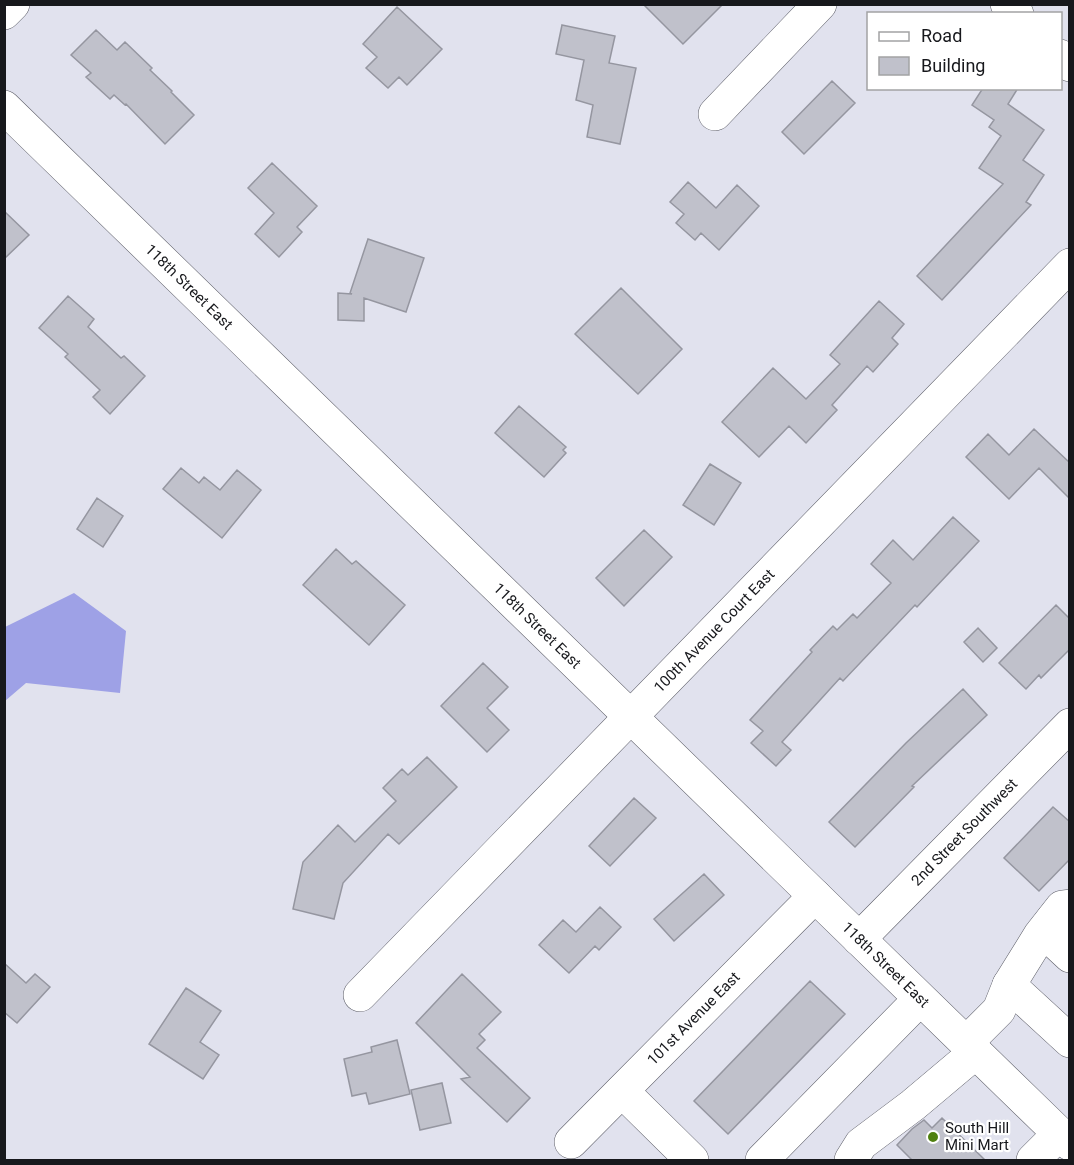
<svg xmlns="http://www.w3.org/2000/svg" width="1074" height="1165" viewBox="0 0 1074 1165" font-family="Roboto,sans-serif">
<rect width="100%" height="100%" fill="#e1e2ee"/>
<!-- forest -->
<path fill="#9ea1e6" d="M74,593L126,631L120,693L26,683L5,701V627Z"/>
<!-- building -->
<path fill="#c0c1cb" stroke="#9596a0" stroke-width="1.5" d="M643,4H723L683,44Z
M397,7L442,49L407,85L399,77L388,88L366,68L377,57L363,44Z
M562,25L615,36L609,63L636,68L620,144L587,137L593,105L576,100L584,60L556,54Z
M96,30L117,50L125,42L152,68L150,70L172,91L171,92L194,115L165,144L126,104L125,105L114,95L110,99L86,77L91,73L71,55Z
M832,81L855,103L804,154L782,132Z
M983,88H1018L1008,104L1044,130L1023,160L1044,175L1026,202L1031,205L942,300L917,276L1003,184L979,168L1001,136L989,127L994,120L972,105Z
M272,163L317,206L297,227L302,232L279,257L255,234L274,213L248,188Z
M688,182L716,208L737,185L759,206L719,250L701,233L695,240L676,223L684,214L670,202Z
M4,211L29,235L4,259Z
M368,239L424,258L406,312L364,298V321L338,320V293L352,294L350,293Z
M621,288L682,349L638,394L575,334Z
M68,296L94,319L88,327L121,358L124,356L145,376L110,414L93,397L100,390L65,357L68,354L39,328Z
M879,301L904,324L892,338L898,344L873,372L867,366L832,405L837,410L806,443L789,426L759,457L722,422L773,368L806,399L840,364L830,355Z
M519,406L566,447L563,450L566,453L544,477L495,433Z
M1034,429L1070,463V499L1039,468L1009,499L966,457L988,434L1009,455Z
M710,464L741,483L714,525L683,505Z
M181,468L199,483L204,477L220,490L237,470L261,490L222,538L163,489Z
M97,498L123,516L103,547L77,529Z
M953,517L979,541L917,607L915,605L843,681L840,678L782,742L791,750L776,766L751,743L763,731L750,720L812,652L810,650L833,626L837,630L853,614L857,618L891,583L871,564L893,540L913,560Z
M644,530L672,557L624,606L596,578Z
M336,549L352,564L356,561L405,605L369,645L303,585Z
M1056,605L1070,619V649L1041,678L1039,675L1026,689L999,663Z
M978,628L997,648L983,662L964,642Z
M483,663L508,687L487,708L509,730L487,752L441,706Z
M963,689L987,715L912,786L914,787L855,847L829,822L906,743Z
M427,757L457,787L399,844L388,834L343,883L334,919L293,909L303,862L338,825L355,842L396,801L383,788L402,769L408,775Z
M634,798L656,818L610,866L589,846Z
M1053,807L1070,822V859L1039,891L1004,858Z
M704,874L724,895L674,941L654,919Z
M600,907L621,927L599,950L595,946L569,973L539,945L563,920L576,932Z
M4,963L26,983L35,974L50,987L17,1023L4,1012Z
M462,974L501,1012L479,1034L485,1040L477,1048L530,1098L507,1122L461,1079L470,1077L416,1023Z
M810,981L845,1014L728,1134L694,1101Z
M186,988L221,1011L200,1042L219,1055L203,1079L149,1044Z
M397,1040L410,1094L369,1104L366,1093L352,1096L344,1059L372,1052L371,1047Z
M442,1083L451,1123L420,1130L411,1090Z
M942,1118L986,1161H913L897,1145L912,1129L924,1120L932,1128Z"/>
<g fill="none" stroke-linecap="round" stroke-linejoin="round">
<defs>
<g id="minor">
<path d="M1007,4L1017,14"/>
<path d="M4,13L13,4"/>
<path d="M1060,56L1070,65"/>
<path id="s1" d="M4,107L1070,1144"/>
<path d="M715,114L820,4"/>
<path d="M1053,919L1056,943L1070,956"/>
<path id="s2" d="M859,939L1070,725"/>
<path d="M1009,985L1070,1041"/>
<path id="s3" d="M360,995L1070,265"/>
<path d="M966,1043L999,1010L1009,985L1040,935L1062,907L1070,906"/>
<path d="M622,1091L692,1160"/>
<path id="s4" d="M571,1142L815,896"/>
<path d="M762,1160L920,999"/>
<path d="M851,1160L861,1144L913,1105L976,1052"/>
<path d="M1033,1160L1059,1134"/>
</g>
</defs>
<!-- minor casing -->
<use href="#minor" stroke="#5b5c66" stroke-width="34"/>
<!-- minor -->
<use href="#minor" stroke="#fff" stroke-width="33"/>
</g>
<!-- markers -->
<circle fill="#4f800f" stroke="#fff" stroke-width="2" cx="933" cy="1137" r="6"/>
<g text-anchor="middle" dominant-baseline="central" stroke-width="4.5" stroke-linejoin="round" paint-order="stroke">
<!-- street labels -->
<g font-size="15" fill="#17181c" stroke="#fff">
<text stroke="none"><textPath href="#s1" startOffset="258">118th Street East</textPath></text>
<text stroke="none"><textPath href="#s1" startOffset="744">118th Street East</textPath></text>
<text stroke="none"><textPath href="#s3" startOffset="508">100th Avenue Court East</textPath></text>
<text stroke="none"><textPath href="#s2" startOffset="150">2nd Street Southwest</textPath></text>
<text stroke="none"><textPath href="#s1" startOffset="1230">118th Street East</textPath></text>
<text stroke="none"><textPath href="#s4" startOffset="174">101st Avenue East</textPath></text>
</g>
<!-- poi labels -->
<g font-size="15" fill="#17181c" stroke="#fff" text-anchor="start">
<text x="945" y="1128">South Hill<tspan x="945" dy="17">Mini Mart</tspan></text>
</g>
</g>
<!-- border -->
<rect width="1074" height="1165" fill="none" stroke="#17181c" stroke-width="12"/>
<!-- legend -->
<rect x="867" y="12" width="195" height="78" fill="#ffffff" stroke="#a2a3a4" stroke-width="1.5"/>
<rect x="879" y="32" width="30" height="9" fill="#ffffff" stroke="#a2a3a4" stroke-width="1.5"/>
<text x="921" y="42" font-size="18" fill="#17181c">Road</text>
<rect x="879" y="57" width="30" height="18" fill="#c0c1cb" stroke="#a2a3a4" stroke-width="1.5"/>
<text x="921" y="72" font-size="18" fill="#17181c">Building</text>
</svg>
